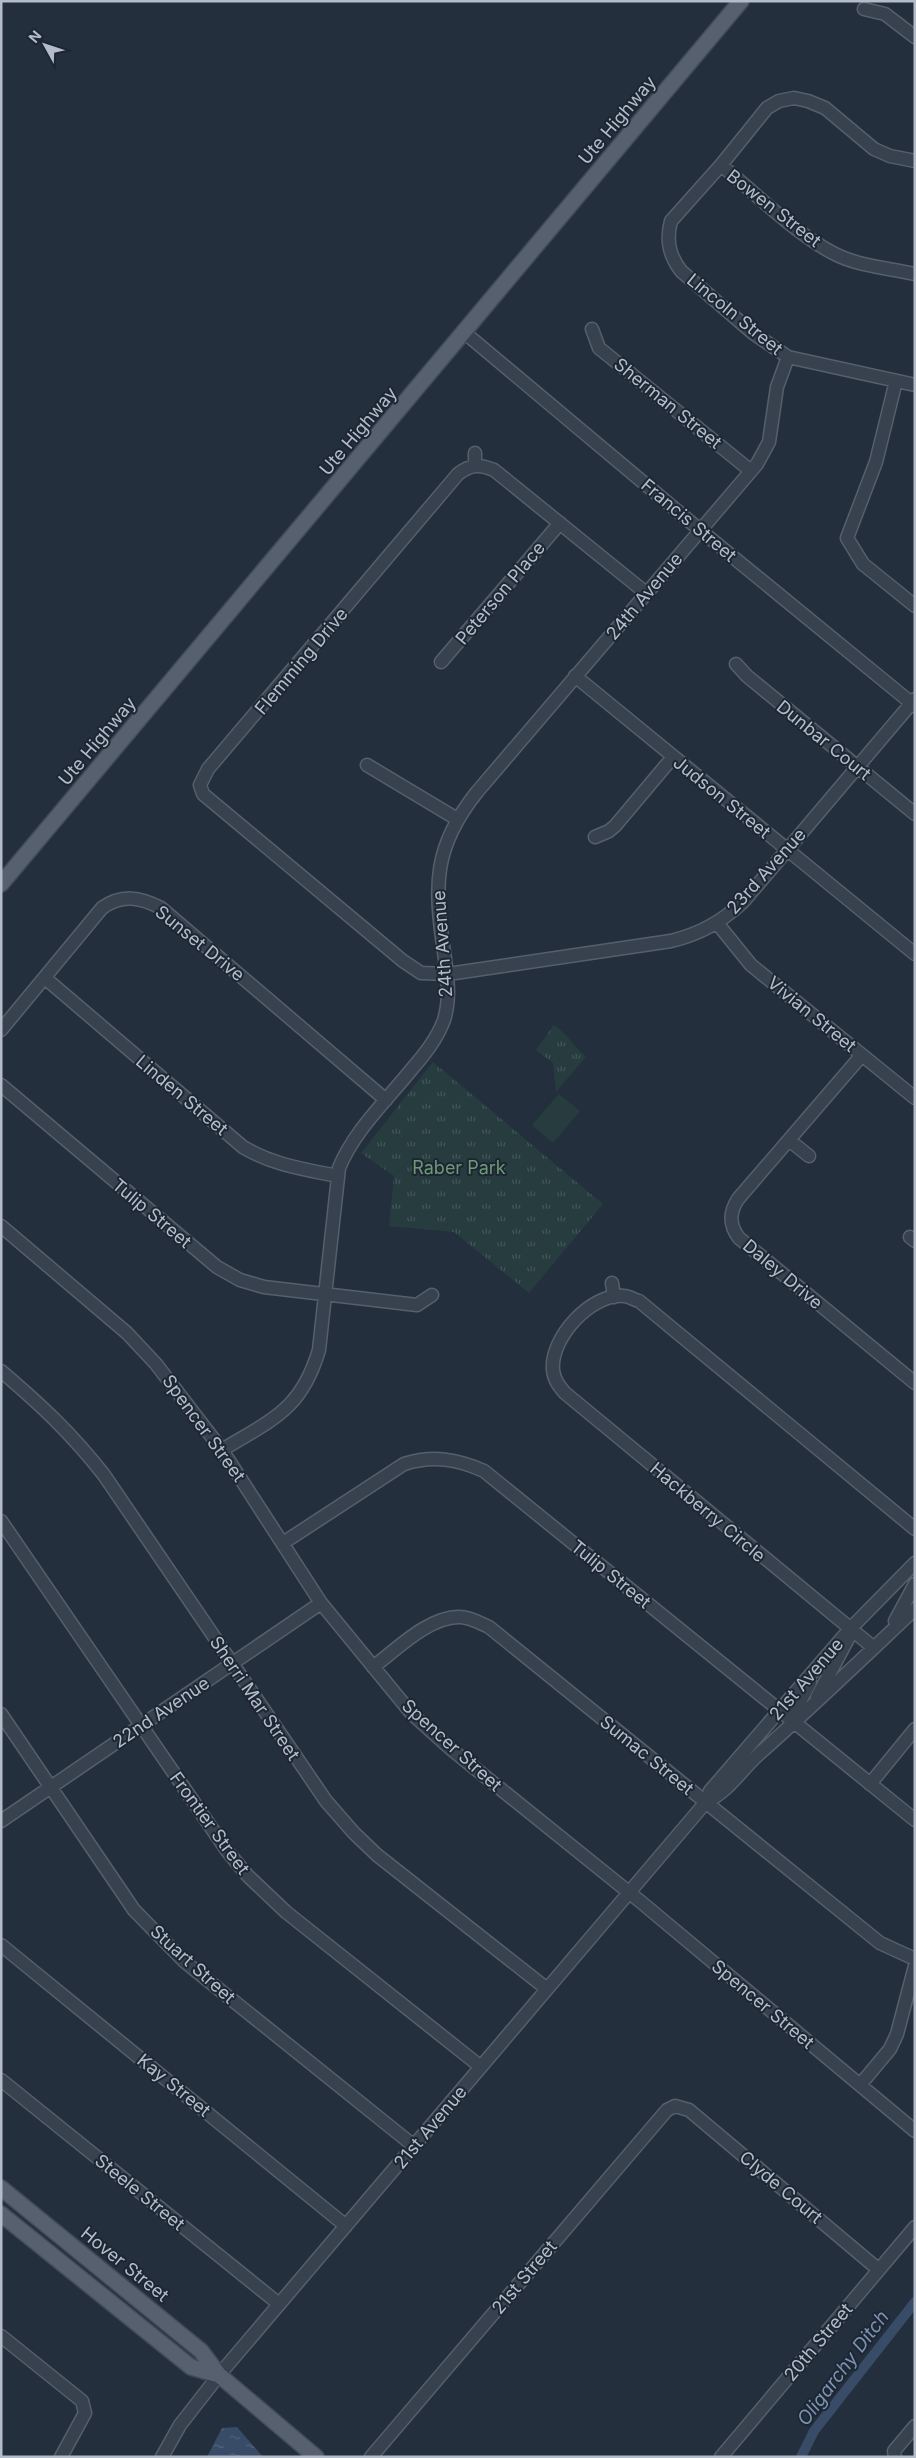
<svg xmlns="http://www.w3.org/2000/svg" width="916" height="2458" viewBox="0 0 916 2458" font-family="Inter,sans-serif">
<defs>
<pattern id="grass-tufts" width="24" height="20" patternUnits="userSpaceOnUse" patternTransform="scale(1.25)"><rect width="24" height="20" fill="#263c3f"/><path d="M3 7l-1-3M5 7V3M7 7l1-3M15 17l-1-3M17 17v-4M19 17l1-3" fill="none" stroke="#435659"/></pattern>
<pattern id="water-ripples" width="26" height="14" patternUnits="userSpaceOnUse" patternTransform="scale(1.25)"><rect width="26" height="14" fill="#394c67"/><path d="M2 4q2-2 4 0t4 0M15 11q2-2 4 0t4 0" fill="none" stroke="#53647b"/></pattern>
</defs>
<rect width="100%" height="100%" fill="#242f3e"/>
<!-- grass -->
<path fill="url(#grass-tufts)" d="M554,1025C567,1034 574,1046 586,1057L556,1092L553,1063L536,1050Z
M433,1062L603,1204L529,1293L454,1232L389,1226L394,1176L361,1153Z"/>
<!-- pitch -->
<path fill="#263c3f" d="M559,1094L580,1111L553,1143L532,1125Z"/>
<!-- water -->
<path fill="url(#water-ripples)" d="M237,2427L263,2457H207L222,2428Z"/>
<g fill="none" stroke-linecap="round" stroke-linejoin="round">
<!-- canal -->
<path stroke="#394c67" stroke-width="10" d="M801,2457L814,2431L915,2302"/>
<defs>
<path id="minor" d="M864,9L885,14L915,37
M915,161L890,156L874,149L825,108L808,101L794,98L779,101L767,108L721,165L671,221C666,240 669,255 681,271L753,333L788,357L915,385
M721,165C754,192 796,234 833,253C857,266 888,268 915,274
M592,329L599,348L751,471
M465,333L700,530L915,706
M896,381L876,462L847,538L863,564L915,606
M475,453V465
M646,593L494,470C480,464 471,464 458,474L208,769L200,785L203,794L403,961L421,973L448,974L671,941C700,934 721,922 743,902L915,699
M441,662L560,523
M736,664L747,676L915,814
M575,676L915,954
M367,765L457,819
M595,837L609,831L615,826L673,757
M717,923L751,965L915,1098
M45,978L243,1147C273,1165 303,1169 337,1176
M1,1030L102,908C122,894 140,897 161,908L386,1100
M862,1055L738,1199C729,1213 729,1225 739,1238L915,1383
M1,1085L217,1267L240,1280L264,1287L417,1305L432,1295
M789,1140L809,1156
M1,1226L127,1333L156,1364L222,1450L321,1603L412,1714L451,1749L641,1902L915,2131
M910,1237L915,1241
M612,1283L614,1297
M1,1371C42,1406 71,1433 104,1475L326,1801L354,1833L377,1855L547,1989
M222,1450C273,1419 301,1410 319,1350L339,1168C354,1131 386,1101 411,1070C424,1055 437,1039 444,1020C451,997 447,975 444,952C434,885 433,847 477,792L757,464L769,442L777,387L788,357
M1,1521L228,1852L248,1876L286,1912L481,2067
M283,1543L404,1464C433,1455 457,1459 484,1471L915,1820
M895,1621L915,1584
M874,1648L565,1393C559,1386 554,1380 553,1370C550,1338 591,1293 624,1296C629,1296 634,1300 639,1301L915,1529
M373,1667C396,1650 429,1616 460,1617C470,1617 480,1623 489,1627L880,1943L915,1959
M817,1697L850,1635
M1,1714L134,1910L185,1962L414,2146
M790,1720L810,1683
M870,1784L915,1729
M706,1802C729,1791 741,1770 759,1754C812,1707 863,1658 915,1609
M1,1821L321,1603
M1,1945L346,2226
M1,2080L279,2304
M860,2085L890,2049L897,2034L915,1966
M1,2336L82,2401L85,2413L61,2457
M162,2457L180,2425L219,2375L706,1802L710,1791L850,1629L915,1563
M371,2457L667,2110L675,2106L689,2110L879,2270
M721,2457L915,2227
M895,2457L894,2451L915,2426"/>
<path id="major" d="M1,884L741,1
M1,2188L201,2351L219,2375L316,2457
M1,2214L191,2367L219,2375"/>
</defs>
<!-- minor casing -->
<use href="#minor" stroke="#565f6c" stroke-width="15"/>
<!-- major casing -->
<use href="#major" stroke="#414a57" stroke-width="18"/>
<!-- minor -->
<use href="#minor" stroke="#38414e" stroke-width="12"/>
<!-- major -->
<use href="#major" stroke="#56606e" stroke-width="15"/>
</g>
<g text-anchor="middle" dominant-baseline="central" stroke-width="4" stroke-linejoin="round" paint-order="stroke">
<!-- street labels -->
<g font-size="18" fill="#b4bcc9" stroke="#1d2633">
<text transform="translate(617 120) rotate(-50)">Ute Highway</text>
<text transform="translate(774 208) rotate(38)">Bowen Street</text>
<text transform="translate(735 314) rotate(39)">Lincoln Street</text>
<text transform="translate(668 403) rotate(39)">Sherman Street</text>
<text transform="translate(358 431) rotate(-50)">Ute Highway</text>
<text transform="translate(689 520) rotate(40)">Francis Street</text>
<text transform="translate(500 593) rotate(-50)">Peterson Place</text>
<text transform="translate(644 596) rotate(-50)">24th Avenue</text>
<text transform="translate(301 661) rotate(-50)">Flemming Drive</text>
<text transform="translate(824 740) rotate(39)">Dunbar Court</text>
<text transform="translate(97 741) rotate(-50)">Ute Highway</text>
<text transform="translate(722 797) rotate(39)">Judson Street</text>
<text transform="translate(766 871) rotate(-48)">23rd Avenue</text>
<text transform="translate(200 943) rotate(39)">Sunset Drive</text>
<text transform="translate(442 944) rotate(-94)">24th Avenue</text>
<text transform="translate(812 1014) rotate(39)">Vivian Street</text>
<text transform="translate(182 1095) rotate(40)">Linden Street</text>
<text transform="translate(152 1213) rotate(40)">Tulip Street</text>
<text transform="translate(783 1274) rotate(40)">Daley Drive</text>
<text transform="translate(204 1428) rotate(54)">Spencer Street</text>
<text transform="translate(708 1512) rotate(40)">Hackberry Circle</text>
<text transform="translate(611 1574) rotate(39)">Tulip Street</text>
<text transform="translate(806 1679) rotate(-49)">21st Avenue</text>
<text transform="translate(255 1698) rotate(56)">Sherri Mar Street</text>
<text transform="translate(161 1712) rotate(-34)">22nd Avenue</text>
<text transform="translate(452 1745) rotate(42)">Spencer Street</text>
<text transform="translate(647 1755) rotate(39)">Sumac Street</text>
<text transform="translate(210 1823) rotate(54)">Frontier Street</text>
<text transform="translate(193 1964) rotate(42)">Stuart Street</text>
<text transform="translate(763 2004) rotate(40)">Spencer Street</text>
<text transform="translate(174 2085) rotate(39)">Kay Street</text>
<text transform="translate(430 2127) rotate(-50)">21st Avenue</text>
<text transform="translate(781 2187) rotate(40)">Clyde Court</text>
<text transform="translate(140 2192) rotate(39)">Steele Street</text>
<text transform="translate(125 2264) rotate(39)">Hover Street</text>
<text transform="translate(524 2277) rotate(-50)">21st Street</text>
<text transform="translate(818 2342) rotate(-50)">20th Street</text>
</g>
<!-- park labels -->
<g font-size="18" fill="#6b9a76" stroke="#1d2633">
<text x="459" y="1167">Raber Park</text>
</g>
<!-- water labels -->
<g font-size="19" font-style="italic" fill="#7c92b1" stroke="#1d2633">
<text transform="translate(843 2368) rotate(-53)">Oligarchy Ditch</text>
</g>
</g>
<!-- border -->
<rect width="916" height="2458" fill="none" stroke="#b4bcc9" stroke-width="5"/>
<!-- north arrow -->
<g transform="translate(45 45) rotate(310)" stroke="#1d2633" stroke-width="4" paint-order="stroke">
<path d="M0-4L9 19L0 12L-9 19Z" fill="#b4bcc9"/>
<text y="-8" font-size="14" font-weight="bold" text-anchor="middle" fill="#b4bcc9">N</text>
</g>
</svg>
